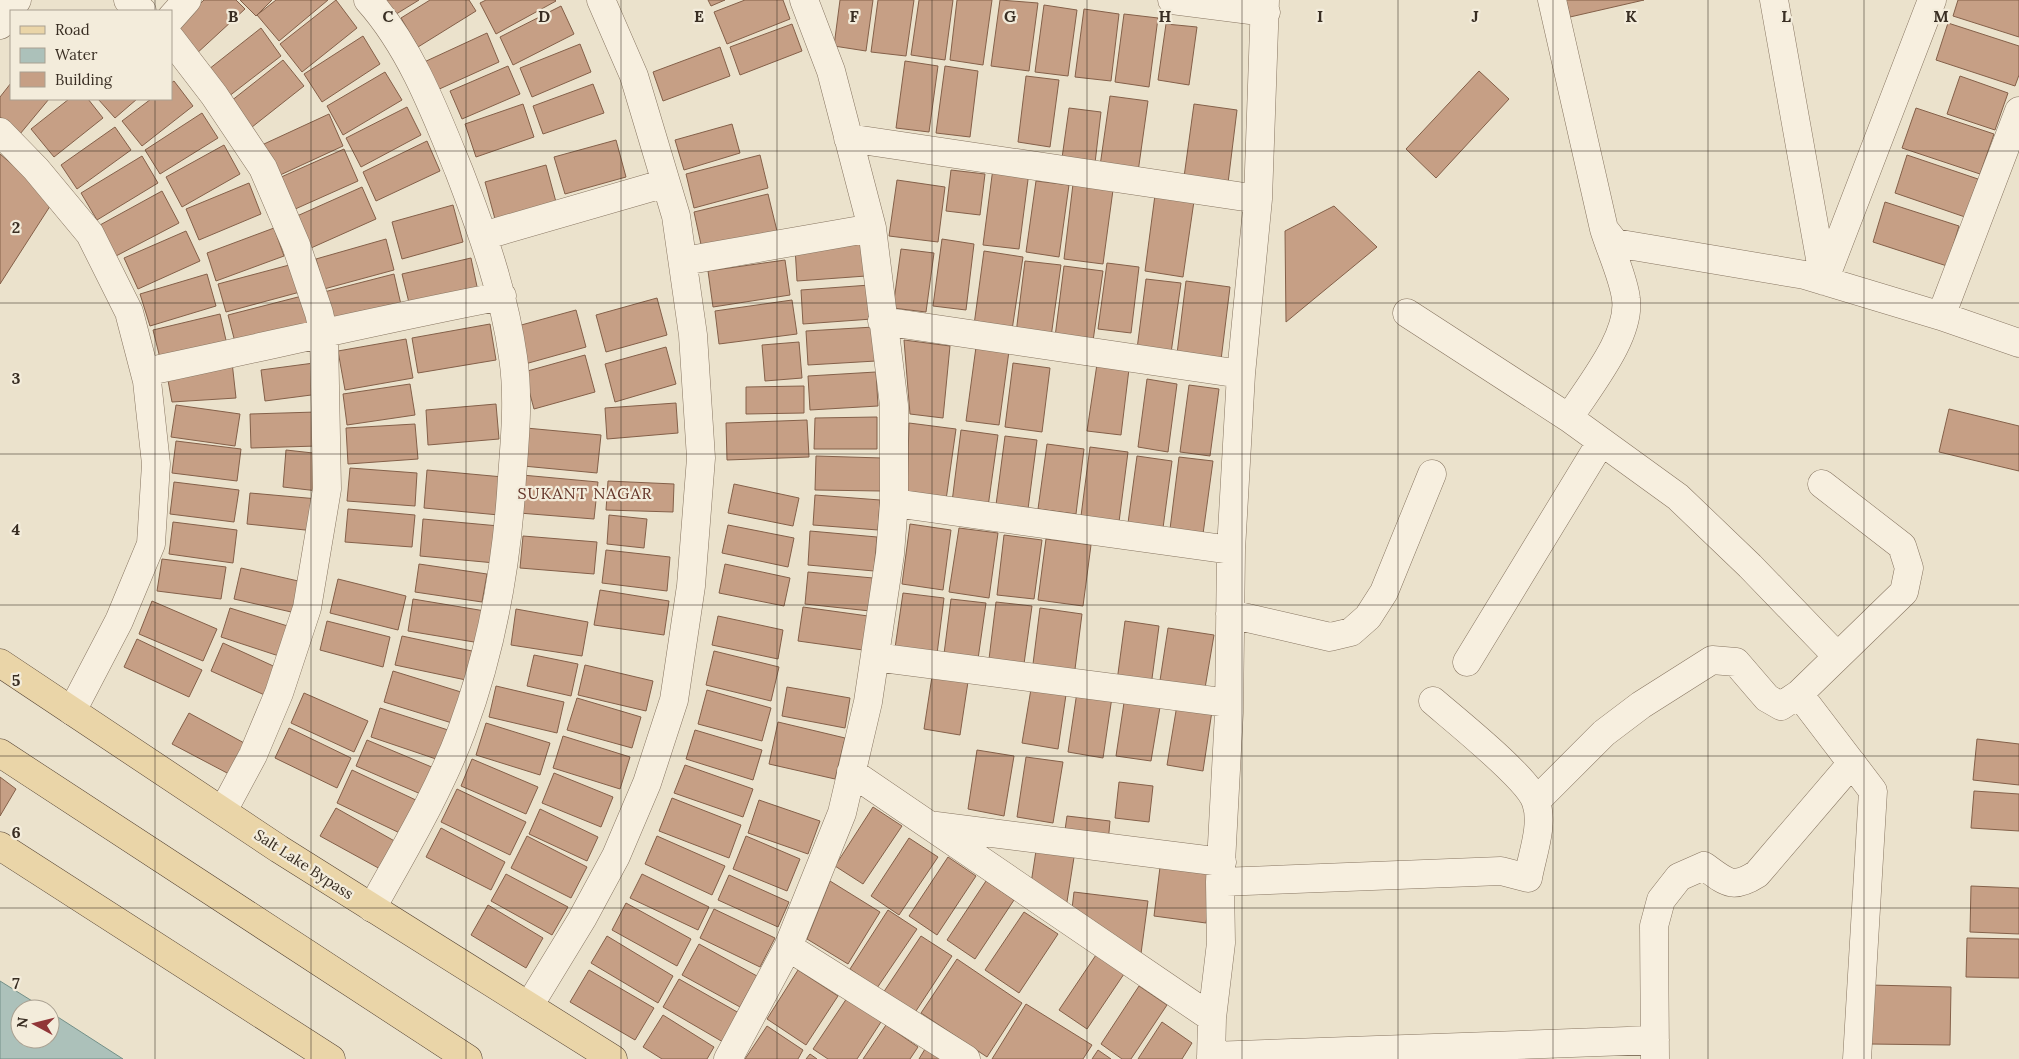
<svg xmlns="http://www.w3.org/2000/svg" width="2019" height="1059" viewBox="0 0 2019 1059" font-family="Lora,serif">
<rect width="100%" height="100%" fill="#ebe2cc"/>
<!-- water -->
<path fill="#acc1ba" stroke="#738f87" d="M0,981L45,1009H20V1039H50V1012L123,1059H0Z"/>
<!-- building -->
<path fill="#c69f85" stroke="#846049" d="M204,0H236L245,9L195,55L174,28Z
M240,0H272L256,16Z
M276,0H328L279,41L257,15Z
M336,0L357,28L302,72L280,44Z
M383,0H419L393,16Z
M430,0H469L476,11L418,47L401,18Z
M486,0H555L556,1L496,34L480,3Z
M708,0H725L711,6Z
M745,0H783L790,19L727,44L714,12Z
M840,0H873L866,51L834,46Z
M878,0H914L906,56L871,52Z
M919,0H953L945,60L911,55Z
M957,0H992L983,65L950,60Z
M1000,0L1038,3L1029,71L991,66Z
M1566,0H1644L1570,17Z
M1958,0H2019V37L1953,16Z
M1044,5L1077,10L1068,76L1035,72Z
M561,6L574,34L513,65L500,37Z
M1084,9L1119,14L1111,81L1075,77Z
M1124,14L1158,18L1149,87L1115,82Z
M1948,23L2019,46V75L2015,86L1936,60Z
M792,24L802,51L740,75L730,47Z
M1166,24L1197,27L1189,85L1158,80Z
M261,28L281,56L224,100L204,73Z
M487,33L499,62L435,91L422,63Z
M363,36L380,64L322,102L304,74Z
M580,44L591,72L532,97L520,68Z
M720,47L730,76L663,101L653,72Z
M283,60L304,86L247,131L226,105Z
M905,61L938,66L929,132L896,128Z
M508,66L520,94L462,119L450,91Z
M945,66L978,71L970,137L936,133Z
M1479,71L1509,99L1436,178L1406,149Z
M385,72L402,100L343,135L327,106Z
M1026,76L1059,80L1050,147L1018,142Z
M1960,76L2008,93L1995,130L1947,114Z
M174,81L193,106L142,146L122,121L151,99H171V83Z
M11,83V99H49L20,134L0,117V97Z
M593,84L604,113L543,134L533,106Z
M1110,96L1148,101L1138,172L1100,166Z
M69,99H88L103,118L54,157L31,129Z
M98,99H137L115,118Z
M523,104L534,137L476,157L465,124Z
M1194,104L1237,110L1228,183L1184,177Z
M407,107L421,135L361,167L346,138Z
M1069,108L1101,112L1095,163L1062,158Z
M1916,108L1994,134L1980,174L1902,148Z
M202,113L218,138L160,174L145,150Z
M329,114L343,146L278,176L264,144Z
M732,124L740,153L684,170L675,140Z
M115,127L131,150L77,189L61,165Z
M616,140L626,177L565,194L554,157Z
M427,141L440,171L376,201L363,172Z
M224,145L240,174L182,207L166,177Z
M344,149L358,181L293,210L279,178Z
M0,154L54,200L0,284Z
M760,155L768,188L694,208L686,174Z
M1907,155L1978,179L1965,217L1895,193Z
M142,156L158,183L97,220L81,193Z
M546,165L556,202L495,219L485,182Z
M993,168L1029,172L1019,249L983,245Z
M951,170L985,174L980,215L946,211Z
M897,180L945,187L938,242L889,236Z
M1036,181L1069,185L1059,257L1026,252Z
M249,183L261,214L199,240L186,209Z
M1073,184L1113,190L1103,264L1064,259Z
M362,187L376,219L311,248L297,216Z
M162,191L179,223L116,256L100,225Z
M768,194L777,231L702,249L694,212Z
M1155,195L1194,201L1183,277L1145,271Z
M1885,202L1959,226L1947,266L1873,242Z
M453,205L463,242L402,259L392,222Z
M1334,206L1377,247L1286,322L1285,231Z
M274,228L284,256L216,281L207,253Z
M186,231L200,261L138,289L124,258Z
M386,239L394,270L324,289L316,259Z
M942,239L974,244L966,310L933,306Z
M864,242L866,276L797,281L795,247Z
M901,249L934,253L926,312L893,308Z
M984,251L1023,257L1012,330L974,325Z
M471,258L479,296L411,311L402,274Z
M785,260L790,295L713,307L708,271Z
M1025,261L1061,265L1051,337L1016,333Z
M1107,263L1139,267L1131,333L1098,329Z
M293,264L300,292L226,312L218,284Z
M1064,266L1103,271L1093,341L1055,337Z
M207,274L216,306L150,326L140,294Z
M394,274L402,309L333,326L324,292Z
M1146,279L1181,283L1171,353L1137,349Z
M1186,281L1230,287L1221,360L1177,354Z
M870,285L872,319L803,324L801,290Z
M302,296L310,329L236,346L228,315Z
M657,298L667,335L606,352L596,315Z
M792,300L797,334L719,344L715,311Z
M576,310L586,347L525,364L514,327Z
M220,314L228,349L162,366L153,330Z
M490,324L496,360L418,373L412,338Z
M874,327L876,361L808,365L806,331Z
M406,339L413,378L345,390L338,351Z
M904,340L950,346L943,418L910,414Z
M799,342L802,378L765,381L762,345Z
M666,347L676,384L615,402L605,364Z
M976,347L1009,351L999,425L966,421Z
M585,355L595,392L534,409L524,372Z
M232,362L236,398L172,402L167,375Z
M314,363L319,394L265,401L261,370Z
M1013,363L1050,368L1042,432L1005,427Z
M1097,364L1129,369L1121,435L1087,431Z
M876,372L878,406L810,410L808,376Z
M1147,379L1177,384L1168,452L1138,447Z
M410,384L415,415L347,425L343,394Z
M1189,385L1219,389L1210,456L1180,452Z
M804,386V413L746,414V387Z
M676,403L678,433L607,439L605,408Z
M496,404L499,439L428,445L426,410Z
M176,405L240,414L235,446L171,437Z
M1949,409L2019,426V471L1939,452Z
M316,412L317,446L251,448L250,414Z
M877,417V449H814L815,418Z
M807,420L809,457L727,460L726,423Z
M909,423L956,429L946,500L907,495Z
M415,424L418,459L348,464L346,428Z
M526,428L601,435L597,473L523,466Z
M961,430L998,435L988,507L952,502Z
M1005,436L1037,440L1028,509L996,505Z
M176,441L241,449L237,481L172,473Z
M1047,444L1084,449L1076,514L1038,509Z
M1090,447L1128,452L1119,522L1081,516Z
M286,450L322,454L318,491L283,487Z
M816,456L882,458L881,491L815,490Z
M1137,456L1172,461L1163,528L1128,523Z
M1179,457L1213,461L1203,534L1170,529Z
M350,468L417,473L415,506L347,501Z
M427,470L503,477L499,515L424,508Z
M522,475L598,482L594,519L519,513Z
M608,481L674,484L673,512L606,510Z
M174,482L239,490L234,522L170,514Z
M734,484L799,498L793,526L728,513Z
M250,493L318,499L315,531L247,524Z
M815,495L880,500L878,530L813,525Z
M348,509L415,515L412,547L345,542Z
M609,515L647,519L644,548L607,544Z
M423,519L499,526L495,563L420,556Z
M173,522L237,530L233,563L169,554Z
M910,524L951,530L943,590L902,584Z
M728,525L794,538L788,567L722,553Z
M959,528L998,533L989,598L949,592Z
M810,531L877,537L874,571L808,565Z
M1004,535L1042,540L1034,599L997,595Z
M523,536L597,542L594,574L520,568Z
M1046,539L1091,545L1083,606L1038,600Z
M606,550L670,557L667,591L602,583Z
M162,559L226,567L221,599L157,591Z
M419,564L487,574L482,602L415,592Z
M725,564L790,578L784,606L719,593Z
M241,568L307,583L300,614L234,599Z
M808,572L873,578L870,611L805,604Z
M338,579L406,596L398,630L330,613Z
M600,590L669,601L664,635L594,625Z
M903,593L944,598L937,654L895,648Z
M413,599L485,611L480,643L408,631Z
M951,599L986,603L978,659L944,654Z
M152,601L217,629L203,661L139,634Z
M996,602L1032,606L1024,664L989,659Z
M803,607L868,616L863,650L798,641Z
M230,608L294,628L285,658L221,637Z
M1040,608L1082,614L1074,677L1032,672Z
M516,609L588,622L582,656L511,645Z
M718,616L783,630L778,659L712,645Z
M327,621L390,637L383,667L320,650Z
M1125,621L1159,626L1151,686L1117,681Z
M1168,628L1214,635L1204,694L1159,687Z
M402,636L472,651L466,680L395,665Z
M137,639L202,670L189,697L124,667Z
M223,643L282,670L269,697L211,671Z
M714,651L779,667L771,701L706,685Z
M534,655L578,664L571,696L527,686Z
M585,665L653,681L646,711L578,695Z
M933,670L969,675L960,735L924,729Z
M393,671L461,692L452,723L384,702Z
M1032,683L1067,688L1058,749L1022,743Z
M496,686L564,702L557,733L489,717Z
M787,687L850,698L845,728L782,716Z
M707,690L771,708L762,741L698,724Z
M1077,692L1112,697L1103,758L1068,752Z
M304,693L368,721L354,752L291,723Z
M1125,696L1161,701L1151,761L1116,756Z
M577,698L641,717L632,748L567,730Z
M1177,705L1212,711L1203,771L1167,765Z
M380,708L448,730L439,760L371,737Z
M189,713L246,744L229,774L172,744Z
M778,722L845,738L835,779L769,764Z
M486,723L550,743L540,775L476,755Z
M289,728L351,758L337,788L275,758Z
M695,730L762,750L753,780L686,759Z
M563,736L630,757L620,789L553,768Z
M1977,739L2019,744V785L1973,780Z
M367,740L434,768L423,795L356,766Z
M977,750L1014,756L1004,816L968,809Z
M1026,757L1063,762L1053,823L1017,817Z
M472,759L538,787L526,814L461,786Z
M685,765L753,789L743,817L674,793Z
M352,770L420,802L404,835L337,803Z
M554,773L613,797L601,827L542,803Z
M0,777L16,789L0,816Z
M1119,782L1153,786L1149,822L1115,818Z
M457,789L526,822L510,855L441,822Z
M1974,791L2019,794V831L1971,828Z
M672,798L741,825L729,858L659,831Z
M759,800L820,821L808,854L748,833Z
M873,807L902,826L863,884L835,866Z
M336,808L398,843L382,870L320,836Z
M540,809L598,837L587,861L529,834Z
M1067,816L1110,821L1108,843L1064,837Z
M441,828L505,862L491,890L426,857Z
M527,836L587,867L571,898L511,868Z
M657,836L725,866L712,895L645,864Z
M746,836L800,859L787,891L733,869Z
M909,838L938,857L899,915L871,896Z
M1037,844L1075,851L1066,908L1030,890Z
M948,857L976,876L937,935L909,916Z
M1161,859L1214,866L1206,923L1154,916Z
M506,874L568,907L552,935L491,901Z
M642,874L709,907L698,930L630,898Z
M729,875L789,902L778,927L718,900Z
M830,881L880,912L848,964L807,939Z
M986,881L1014,900L975,959L947,940Z
M1971,886L2019,888V934L1970,932Z
M1074,892L1148,901L1140,961L1071,917Z
M626,903L691,939L677,966L612,930Z
M488,905L543,938L526,968L471,935Z
M714,909L775,938L760,967L700,938Z
M888,910L917,929L877,988L850,969Z
M1024,912L1058,934L1019,993L985,970Z
M607,936L673,976L658,1003L591,963Z
M921,936L952,956L914,1014L883,993Z
M1967,938L2019,939V978L1966,977Z
M699,944L757,976L740,1007L682,975Z
M1098,952L1126,971L1087,1029L1059,1010Z
M957,959L1022,1003L987,1057L921,1013Z
M589,970L654,1008L635,1040L570,1002Z
M798,970L838,996L806,1045L767,1019Z
M679,979L739,1013L723,1042L663,1007Z
M1871,985L1951,987L1950,1045L1870,1044Z
M1139,986L1167,1005L1131,1059H1122L1101,1044Z
M847,998L881,1022L857,1059H828L813,1049Z
M1026,1004L1092,1045L1083,1059H992Z
M663,1015L714,1047L707,1059H662L643,1047Z
M1162,1022L1192,1043L1182,1059H1138Z
M886,1025L918,1047L910,1059H863Z
M767,1026L803,1050L798,1059H745Z
M925,1049L942,1059H919Z
M1098,1050L1111,1059H1092Z
M810,1054L817,1059H806Z"/>
<g fill="none" stroke-linecap="round" stroke-linejoin="round">
<defs>
<path id="minor" d="M128,0L142,11
M368,0C411,48 435,112 459,171C482,231 504,293 513,357C519,396 515,439 512,478C507,564 492,649 462,730C439,792 404,850 372,908
M1172,0L1266,12
M1552,0L1604,229L1615,243L1805,275L1941,316L2019,343
M1774,0L1824,281
M171,18L187,0
M0,25L17,0
M171,39L214,95L263,168L296,245L319,313L324,335L327,489L307,608L279,693L253,755L223,811
M0,132L36,169L90,234L129,312L147,381L156,464L151,544L119,621L72,711
M848,138L1258,199
M483,236L666,183
M684,261L872,228
M1824,281L1932,0
M1407,313L1569,418L1678,497L1750,566L1837,656
M1941,316L2019,111
M882,321L1241,374
M145,372C264,347 382,319 502,296
M1569,418C1589,386 1631,336 1626,299C1624,279 1610,249 1604,229
M894,503L1231,550
M1230,614L1330,637L1351,632L1368,617L1384,592L1432,474
M875,657L1229,703
M1467,662L1601,442
M1799,694L1873,791L1857,1059
M851,772L1212,1018
M1536,801L1604,733L1641,705L1712,660L1736,662L1767,698L1781,706L1799,694L1904,592L1909,568L1902,546L1822,484
M936,826L1222,862
M1220,882L1501,871L1528,878C1532,855 1544,825 1536,802C1529,779 1455,720 1433,701
M788,947L966,1059
M529,1006L582,919L616,856L647,783L674,700L691,586L701,458L693,335L676,216L634,76L601,0
M1211,1056L1655,1040
M1655,1058L1654,926L1661,900L1679,877L1704,866C1726,882 1732,890 1757,874L1852,763
M728,1059L788,947L842,813L868,702L890,554L894,503V405L872,228L831,71L804,0
M1211,1059L1212,1018L1221,943L1220,882L1229,713L1231,550L1241,374L1258,199L1265,0"/>
<path id="major" d="M0,663L279,849L613,1059
M0,753L468,1059
M0,846L331,1059"/>
</defs>
<!-- minor casing -->
<use href="#minor" stroke="#877561" stroke-width="29"/>
<!-- major casing -->
<use href="#major" stroke="#564434" stroke-width="29"/>
<!-- minor -->
<use href="#minor" stroke="#f7efdf" stroke-width="28"/>
<!-- major -->
<use href="#major" stroke="#ead5a8" stroke-width="28"/>
</g>
<!-- grid -->
<path fill="none" stroke="#392e23" stroke-width="1" stroke-opacity="0.55" d="M155,0V11M311,0V1059M466,0V1059M621,0V1059M777,0V1059M932,0V1059M1087,0V1059M1242,0V1059M1398,0V1059M1553,0V1059M1708,0V1059M1864,0V1059M155,99V1059M0,151H2019M0,303H2019M0,454H2019M0,605H2019M0,756H2019M0,908H2019"/>
<g text-anchor="middle" dominant-baseline="central" stroke-width="4.5" stroke-linejoin="round" paint-order="stroke">
<!-- street labels -->
<g font-size="15" fill="#392e23" stroke="#f3ecdb">
<text transform="translate(304 864) rotate(33)">Salt Lake Bypass</text>
</g>
<!-- neighbourhood labels -->
<g font-size="16" letter-spacing="1" fill="#623226" stroke="#f3ecdb">
<text x="585" y="493">SUKANT NAGAR</text>
</g>
</g>
<g font-size="16" text-anchor="middle" font-weight="bold" fill="#392e23" stroke="#f3ecdb" stroke-width="4.5" stroke-linejoin="round" paint-order="stroke">
<text x="233" y="22">B</text>
<text x="388" y="22">C</text>
<text x="544" y="22">D</text>
<text x="699" y="22">E</text>
<text x="854" y="22">F</text>
<text x="1010" y="22">G</text>
<text x="1165" y="22">H</text>
<text x="1320" y="22">I</text>
<text x="1475" y="22">J</text>
<text x="1631" y="22">K</text>
<text x="1786" y="22">L</text>
<text x="1941" y="22">M</text>
<text x="16" y="233">2</text>
<text x="16" y="384">3</text>
<text x="16" y="535">4</text>
<text x="16" y="686">5</text>
<text x="16" y="838">6</text>
<text x="16" y="989">7</text>
</g>
<!-- legend -->
<rect x="10" y="10" width="162" height="90" fill="#f3ecdb" stroke="#a9a091"/>
<rect x="20" y="26" width="25" height="8" fill="#ead5a8" stroke="#a9a091"/>
<text x="55" y="35" font-size="15" fill="#392e23">Road</text>
<rect x="20" y="48" width="25" height="15" fill="#acc1ba" stroke="#a9a091"/>
<text x="55" y="60" font-size="15" fill="#392e23">Water</text>
<rect x="20" y="72" width="25" height="15" fill="#c69f85" stroke="#a9a091"/>
<text x="55" y="85" font-size="15" fill="#392e23">Building</text>
<!-- north arrow -->
<g transform="translate(35 1024) rotate(277)"><circle r="24" fill="#f3ecdb" stroke="#a9a091"/>
<path d="M0-4L9 19L0 12L-9 19Z" fill="#913638"/>
<text y="-8" font-size="14" font-weight="bold" text-anchor="middle" fill="#392e23">N</text>
</g>
</svg>
